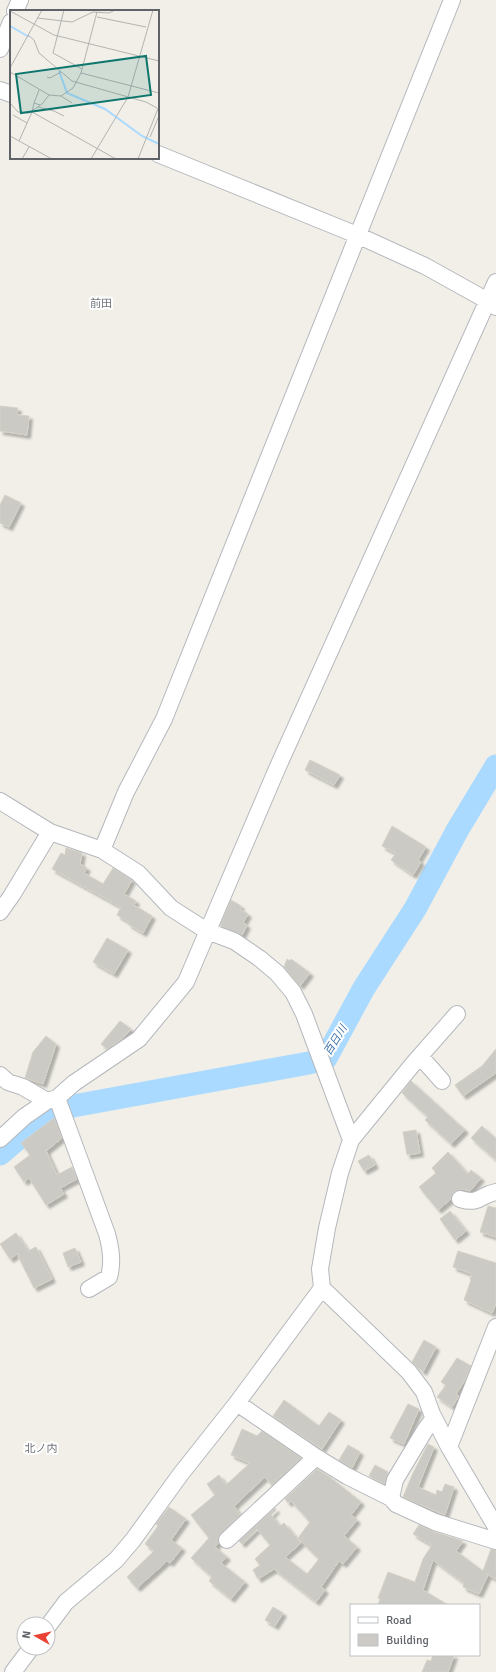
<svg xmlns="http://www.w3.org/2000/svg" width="496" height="1672" viewBox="0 0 496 1672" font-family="Signika,'Noto Sans JP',sans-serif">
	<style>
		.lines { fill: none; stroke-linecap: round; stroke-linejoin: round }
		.river { stroke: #aadaff; stroke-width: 23 }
		.building { fill: #cccac5; stroke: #d6d1c6; filter: url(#shadow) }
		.minor-casing { stroke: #b5b8bc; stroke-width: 18 }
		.minor { stroke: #fff; stroke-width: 16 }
		.labels { text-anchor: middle; stroke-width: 4; stroke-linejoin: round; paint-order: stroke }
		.neighbourhood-label { font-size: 11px; fill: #70757a; stroke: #fff }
		.water-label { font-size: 11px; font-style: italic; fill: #4174aa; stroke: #fff }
		.inset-river { fill: none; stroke: #aadaff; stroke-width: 2 }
		.inset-road { fill: none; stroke: #b3b3b1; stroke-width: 1 }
		.view { fill: #0f766e; fill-opacity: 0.15; stroke: #0f766e; stroke-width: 2 }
		.inset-edge { fill: none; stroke: #5f6368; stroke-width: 2 }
	</style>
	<defs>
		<filter id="shadow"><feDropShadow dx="3.5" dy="3.5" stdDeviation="1" flood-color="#0004"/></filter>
	</defs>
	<rect width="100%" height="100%" fill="#f1efe8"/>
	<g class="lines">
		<path class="river" d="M0,1154L35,1124L53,1113L73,1106L309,1063L326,1058L364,988L415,909L458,829L496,766"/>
	</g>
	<path class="building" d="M0,406L18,408L17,415L29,416L27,435L0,431Z
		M5,495L21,503L9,527L0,523V505Z
		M310,760L340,775L334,785L305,770Z
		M392,826L426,847L418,860L421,862L413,875L391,860L396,853L382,846Z
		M66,848L82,853L80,864L87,868L84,873L103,884L113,868L132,880L124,894L136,901L134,905L152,916L143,933L128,924L129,922L117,915L121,907L52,869L61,853L65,855Z
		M231,900L241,906L240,909L248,914L243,923L247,925L242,935L220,926Z
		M107,938L128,950L114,974L93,962Z
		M287,959L290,961L291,959L310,973L300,986L284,967Z
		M120,1021L131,1029L122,1039L107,1049L101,1044Z
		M46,1036L56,1044L43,1084L25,1078L33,1052Z
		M496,1049V1073L463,1096L455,1085L482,1066Z
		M411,1081L465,1130L451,1144L425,1120L428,1117L402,1093Z
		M54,1118L62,1138L46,1151L57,1175L72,1167L77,1179L60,1188L64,1194L46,1205L29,1178L24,1182L14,1167L30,1155L21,1143Z
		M482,1126L496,1139V1160L471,1138Z
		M416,1130L420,1153L407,1155L403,1132Z
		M448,1152L468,1174L471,1170L481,1178L470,1191L463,1189L453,1192L451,1199L438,1210L419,1187L436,1173L432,1168Z
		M369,1155L375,1165L364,1171L358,1161Z
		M488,1206L496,1208V1237L480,1232Z
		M450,1211L466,1231L455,1240L440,1219Z
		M16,1233L28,1251L36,1247L52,1279L34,1288L17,1254L10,1259L0,1244Z
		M75,1248L81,1262L68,1267L63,1253Z
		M458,1251L496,1263V1303L492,1313L464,1300L471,1280L470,1279L472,1274L453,1267Z
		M424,1340L436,1347L423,1372L412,1362Z
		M457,1358L471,1366L465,1380L456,1394L459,1396L452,1407L437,1397L446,1385L441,1382Z
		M284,1400L319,1426L329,1412L341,1420L322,1449L273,1416Z
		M408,1404L419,1409L404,1444L390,1438Z
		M242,1429L257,1436L262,1431L301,1458L272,1485L265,1477L234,1506L240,1515L218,1537V1543L215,1547L227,1557L221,1563L245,1582L231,1599L209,1581L212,1577L191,1558L209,1538L191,1515L215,1495L207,1484L219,1475L226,1485L250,1463L231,1455Z
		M428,1444L434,1447L418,1487L436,1495L437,1490L442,1492L445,1484L454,1487L445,1515L403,1497L413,1473Z
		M348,1445L360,1452L352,1468L339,1460Z
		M375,1465L388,1472L384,1484L369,1476Z
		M317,1469L331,1478L361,1502L351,1515L357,1520L344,1536L357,1547L343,1564L339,1561L321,1587L325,1590L316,1602L274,1569L258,1579L253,1570L260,1565L255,1559L270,1545L257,1529L242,1544L239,1541L275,1508L276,1510L271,1515L280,1526L284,1523L301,1543L285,1557L307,1574L319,1559L298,1538L310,1522L291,1501L288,1503L285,1499Z
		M169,1507L186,1519L171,1540L182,1548L170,1563L167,1561L137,1588L127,1577L154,1551L145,1544L158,1526L156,1524Z
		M419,1525L432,1531L463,1541L456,1551L483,1571L491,1549L496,1550V1579L486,1574L488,1575L479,1594L463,1587L464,1583L433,1560L423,1590L448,1605H378L380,1599L378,1598L388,1572L415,1582L423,1559L432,1545L413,1534Z
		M273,1607L283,1613L275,1626L265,1620Z
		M433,1655H454L448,1672H422L427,1660L431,1661Z"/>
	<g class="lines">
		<defs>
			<path id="minor" d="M15,11L20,0
				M0,49L11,22
				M0,90L11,94
				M158,154L357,235L425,266L488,301L496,307
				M0,801L50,832L102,850L138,873L171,908L207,931L234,941L259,958L277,973L293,992L304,1014L351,1140
				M102,850L126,792L164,719L452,0
				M0,912L12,895L50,832
				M457,1014L413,1064L351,1140L340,1173L327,1228L320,1269L322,1288L409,1372L424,1392L432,1414L449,1447L496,1527
				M420,1056L442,1081
				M0,1075L8,1082L23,1087L47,1101
				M57,1098L107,1234C111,1249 113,1262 109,1277L89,1289
				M0,1139L24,1117L47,1101L57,1098L74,1083L139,1039L186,982L276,771L496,282
				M460,1199C481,1205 479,1195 496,1192
				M237,1403L316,1457L347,1476L391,1498
				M434,1418L425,1430L395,1480L391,1498L396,1504L435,1522L496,1541
				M449,1447L496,1327
				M227,1540L316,1457
				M48,1626L66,1602L116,1560L133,1540L180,1475L237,1403L322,1288
				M13,1672L31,1648"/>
		</defs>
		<use href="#minor" class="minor-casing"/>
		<use href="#minor" class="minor"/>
	</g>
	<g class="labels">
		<g class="neighbourhood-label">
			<text x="101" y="307">前田</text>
			<text x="41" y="1452">北ノ内</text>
		</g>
		<g class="water-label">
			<text transform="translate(335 1040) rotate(-58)" y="4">百日川</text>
		</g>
	</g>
	<g transform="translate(10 10)">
		<rect width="149" height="149" fill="#f1efe8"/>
		<path class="inset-river" d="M0,16L19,27M49,61L57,83L95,99L132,126L149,134"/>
		<path class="inset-road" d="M54,0L43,43L72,59M0,1L44,25L149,51M87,7L136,17M27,8L62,12L83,2L99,3L105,0M18,25L24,30L29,43L62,71L136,92L147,98M0,58L32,0M0,62L39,85L51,86L62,93M71,63L149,83M37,67L40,68L51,62M51,86L63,78L71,63L87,2M0,93L8,102L19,103L32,94L39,85M24,93L29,80M28,97L44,101L54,106M22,102L106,149M22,102L24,93L30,95M3,105L17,113M0,126L42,149M140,127L149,106M9,131L22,102M12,149L19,137M81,149L118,87L143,0M128,149L149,96"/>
		<path class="view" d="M136,46L141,85L11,103L6,64Z"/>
		<rect width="149" height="149" class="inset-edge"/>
	</g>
	<rect x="350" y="1604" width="130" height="52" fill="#ffffff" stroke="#bfc1c3"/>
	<rect x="358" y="1617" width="20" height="6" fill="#ffffff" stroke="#bfc1c3"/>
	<text x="386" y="1624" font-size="12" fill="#5f6368">Road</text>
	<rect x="358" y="1634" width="20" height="12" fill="#cccac5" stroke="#bfc1c3"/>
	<text x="386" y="1644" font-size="12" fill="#5f6368">Building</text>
	<g transform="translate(36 1636) rotate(278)"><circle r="19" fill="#ffffff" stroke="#bfc1c3"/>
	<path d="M0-3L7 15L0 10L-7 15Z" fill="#ea4335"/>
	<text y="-6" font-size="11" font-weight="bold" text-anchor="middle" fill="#5f6368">N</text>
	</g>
</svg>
